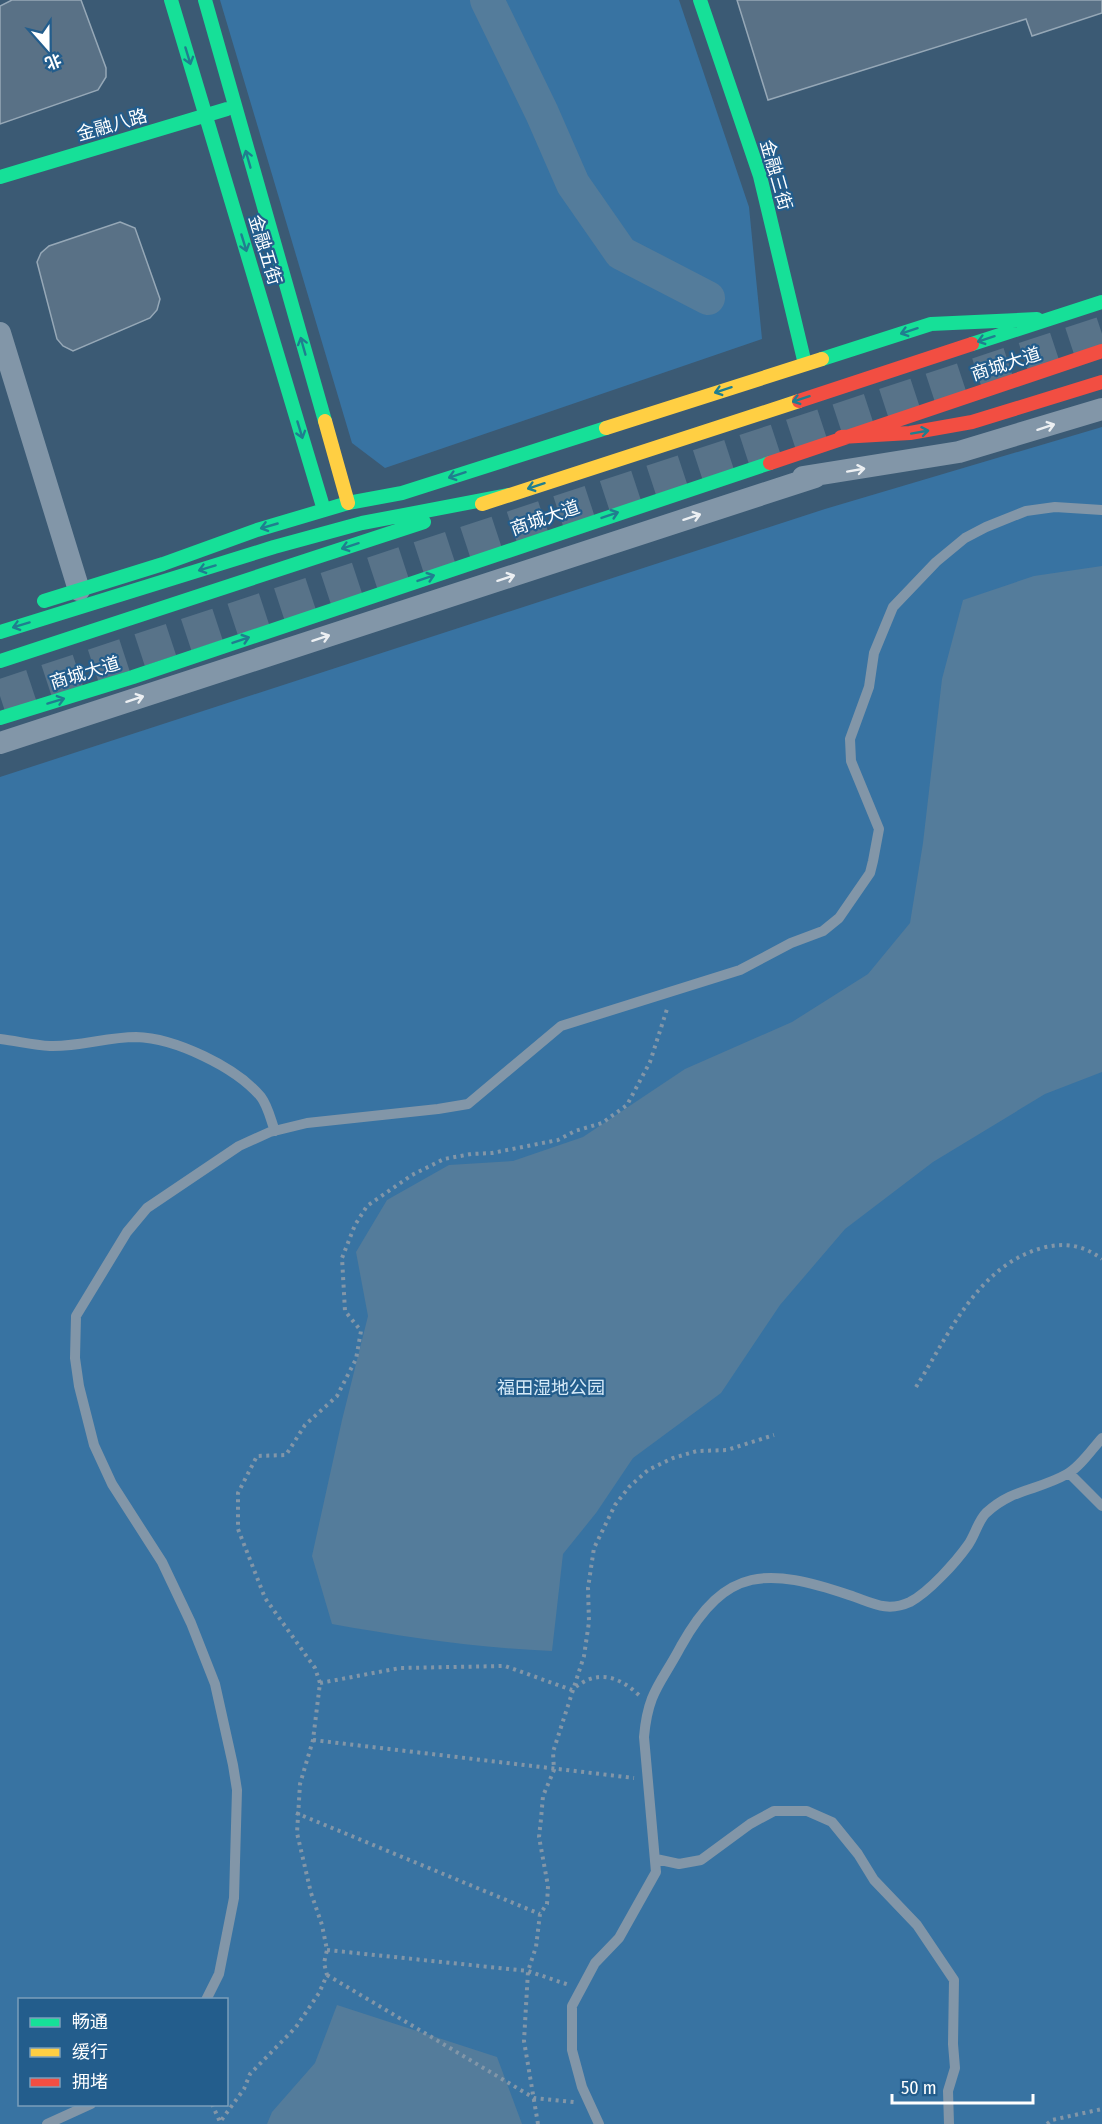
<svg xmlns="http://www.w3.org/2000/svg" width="1102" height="2124" viewBox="0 0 1102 2124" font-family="'Fira Sans Condensed','Noto Sans SC',sans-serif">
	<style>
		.green { fill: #3873a2; fill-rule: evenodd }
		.water { fill: #547c9b }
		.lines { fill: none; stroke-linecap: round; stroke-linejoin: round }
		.river { stroke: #547c9b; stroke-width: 34 }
		.building { fill: #597186; stroke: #96a8b7; stroke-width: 1.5 }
		.highway-tunnel { stroke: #587389; stroke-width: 33; stroke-dasharray: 33 16; stroke-linecap: butt }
		.path { stroke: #8296a8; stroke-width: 4; stroke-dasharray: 3 4.5; stroke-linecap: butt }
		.lane { stroke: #8296a8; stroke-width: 10 }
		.street { stroke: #8296a8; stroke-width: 22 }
		.fast { stroke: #16e098; stroke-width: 14 }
		.slow { stroke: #ffcf43; stroke-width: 14 }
		.jam { stroke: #f24e42; stroke-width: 14 }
		.oneway { stroke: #207e8f }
		.oneway2 { stroke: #eceff2 }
		.labels { text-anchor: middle; stroke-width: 4.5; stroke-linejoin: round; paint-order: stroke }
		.street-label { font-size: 18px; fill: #fff; stroke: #235d8c }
		.park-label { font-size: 18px; fill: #d6eaf8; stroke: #235d8c }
	</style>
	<rect width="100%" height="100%" fill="#3b5a74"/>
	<path class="green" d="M220,0H679L749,207L762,339L385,468L352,443Z
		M1102,427V2124H0V777L825,509ZM20,2000H226V2104H20Z"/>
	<path class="water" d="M1102,566V1072L1045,1094L933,1162L845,1229L780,1305L721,1393L633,1458L596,1513L563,1554L552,1651C478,1648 405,1637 332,1624L312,1556L342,1420L368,1316L356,1252L387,1200L449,1165L513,1161L583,1137L685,1069L792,1022L868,974L910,923L923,843L942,679L963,600L1034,576Z
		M337,2005L497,2057L522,2124H267L272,2112L315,2063Z"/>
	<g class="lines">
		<path class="river" d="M487,0L542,113L573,184L621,253L708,298"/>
	</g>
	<path class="building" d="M12,0H81L106,68V77L98,90L0,124V6Z
		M737,0H1102V13L1032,36L1026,19L768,100Z
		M120,222L135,228L160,299L157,310L150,318L73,351L63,346L57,339L37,262L41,253L49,246Z"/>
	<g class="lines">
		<path class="highway-tunnel" d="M0,696L1102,333"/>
		<path class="path" d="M916,1387C949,1335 977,1266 1042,1248C1065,1242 1083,1245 1102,1259
			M320,1683L400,1668L505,1666L572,1690C596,1669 618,1675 640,1696
			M313,1740L634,1778
			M296,1813L540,1914
			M327,1950L528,1971L569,1985
			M327,1975L534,2098L574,2102
			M212,2104L220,2122L244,2089L250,2074L296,2027L319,1993L327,1975L324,1963L327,1950L322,1925L311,1893L297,1833L300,1784L313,1740L320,1683L315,1668L265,1598L238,1529V1493L257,1456L286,1455L305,1425L337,1396L356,1359L361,1331L345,1311L342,1258L355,1225L367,1206L412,1175L444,1159L471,1154L492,1153L558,1140L575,1131L602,1123L627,1105L650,1062L668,1006
			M538,2124L524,2041L528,1971L536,1947L540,1914L547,1904L548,1886L539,1837L541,1819L543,1796L554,1770L553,1752L584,1656L589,1622L588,1588L594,1548L615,1505L629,1487L648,1470L673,1458L697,1451L727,1450L774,1435
			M1047,2124L1052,2120L1102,2109"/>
		<path class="lane" d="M0,1039C17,1041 33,1045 50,1046C79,1047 107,1037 136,1037C175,1038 236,1067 261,1097C268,1106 271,1121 275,1131
			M1069,1473L1102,1506
			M656,1859L679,1864L701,1860L750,1824L774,1811H807L832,1822L858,1854L874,1880L917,1925L954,1980L953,2044L955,2068L948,2091L949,2124
			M206,2000L219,1974L234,1898L237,1790L233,1765L215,1684L191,1623L162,1562L112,1484L94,1445L79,1386L75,1358L76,1316L127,1232L147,1208L239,1146L270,1132L307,1123L438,1109L468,1104L561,1026L740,970L791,943L823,931L839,918L870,873L873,861L879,829L851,761L850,739L869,687L874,653L893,607L936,562L965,538L986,527L1026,511L1055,507L1102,510
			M47,2124L91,2104
			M599,2124L582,2087L572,2050V2006L595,1963L619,1938L656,1872L644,1737C648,1691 661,1684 681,1646C726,1565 768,1568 849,1595C871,1602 886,1613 910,1602C929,1592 956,1562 968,1545C975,1535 978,1521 986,1513C1013,1488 1037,1491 1067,1474C1080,1467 1092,1449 1102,1438"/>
		<path class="street" d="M0,333L79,590
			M803,477L959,452L1102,409
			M0,743L815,477"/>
		<path class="fast" d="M171,0L324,510
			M205,0L325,421
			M700,0L760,176L805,364
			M0,177L227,109
			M972,344L1102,302
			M822,359L931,324L1037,319
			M44,601L163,564L257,530L348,503L402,493L606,428
			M0,632L274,547L362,523L509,495
			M0,661L424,522
			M0,718L133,677L770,463"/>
		<path class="slow" d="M325,421L348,503
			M606,428L822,359
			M482,504L799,401"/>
		<path class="jam" d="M799,401L972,344
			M841,437L910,433L972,422L1102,382
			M770,463L1102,351"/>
	</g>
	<defs><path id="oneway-shaft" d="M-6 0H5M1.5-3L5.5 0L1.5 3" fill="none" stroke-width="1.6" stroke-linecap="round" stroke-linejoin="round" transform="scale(1.5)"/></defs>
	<g class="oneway">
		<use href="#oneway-shaft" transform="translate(188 56) rotate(73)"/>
		<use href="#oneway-shaft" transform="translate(248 159) rotate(-106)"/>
		<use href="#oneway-shaft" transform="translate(244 243) rotate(73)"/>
		<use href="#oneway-shaft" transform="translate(909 331) rotate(162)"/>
		<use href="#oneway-shaft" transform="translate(986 339) rotate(162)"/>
		<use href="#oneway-shaft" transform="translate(303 346) rotate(-106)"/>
		<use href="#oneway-shaft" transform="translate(723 390) rotate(162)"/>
		<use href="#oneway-shaft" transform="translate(801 399) rotate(162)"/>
		<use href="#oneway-shaft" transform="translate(300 430) rotate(73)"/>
		<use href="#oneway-shaft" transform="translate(920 432) rotate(-10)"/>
		<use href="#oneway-shaft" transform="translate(457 475) rotate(162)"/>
		<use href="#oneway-shaft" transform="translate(536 486) rotate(162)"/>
		<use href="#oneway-shaft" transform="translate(610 515) rotate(-19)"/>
		<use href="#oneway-shaft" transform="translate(269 526) rotate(164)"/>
		<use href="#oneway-shaft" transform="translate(350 546) rotate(162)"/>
		<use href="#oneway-shaft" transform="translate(207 568) rotate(163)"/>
		<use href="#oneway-shaft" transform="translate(426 578) rotate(-19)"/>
		<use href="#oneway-shaft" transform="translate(21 625) rotate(163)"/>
		<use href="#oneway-shaft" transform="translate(241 640) rotate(-19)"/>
		<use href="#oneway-shaft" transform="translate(56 701) rotate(-17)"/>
	</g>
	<g class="oneway2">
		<use href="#oneway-shaft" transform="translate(1046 427) rotate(-18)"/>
		<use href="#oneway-shaft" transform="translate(856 470) rotate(-10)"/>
		<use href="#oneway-shaft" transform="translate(692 517) rotate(-18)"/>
		<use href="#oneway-shaft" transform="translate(506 578) rotate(-18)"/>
		<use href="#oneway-shaft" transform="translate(321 638) rotate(-18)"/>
		<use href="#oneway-shaft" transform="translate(135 699) rotate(-18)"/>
	</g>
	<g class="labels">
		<g class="street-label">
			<text transform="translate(112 125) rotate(-16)" y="6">金融八路</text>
			<text transform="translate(776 175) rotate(74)" y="6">金融三街</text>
			<text transform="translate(265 250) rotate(73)" y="6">金融五街</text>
			<text transform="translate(1006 364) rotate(-18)" y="6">商城大道</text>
			<text transform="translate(545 518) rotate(-19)" y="6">商城大道</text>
			<text transform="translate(85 673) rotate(-17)" y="6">商城大道</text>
		</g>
		<g class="park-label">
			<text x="551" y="1394">福田湿地公园</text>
		</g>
	</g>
	<rect x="18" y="1998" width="210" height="108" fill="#235d8c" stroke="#7b9eba" stroke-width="1.5"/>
	<rect x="30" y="2018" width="30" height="9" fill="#16e098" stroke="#7b9eba" stroke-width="1.5"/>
	<text x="72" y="2028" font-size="18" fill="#ffffff">畅通</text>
	<rect x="30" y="2048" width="30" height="9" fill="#ffcf43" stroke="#7b9eba" stroke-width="1.5"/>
	<text x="72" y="2058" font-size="18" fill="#ffffff">缓行</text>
	<rect x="30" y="2078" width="30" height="9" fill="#f24e42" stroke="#7b9eba" stroke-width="1.5"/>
	<text x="72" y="2088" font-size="18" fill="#ffffff">拥堵</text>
	<g transform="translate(48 48) rotate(159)" stroke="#235d8c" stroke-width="4.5" paint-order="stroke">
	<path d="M0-4.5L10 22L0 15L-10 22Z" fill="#ffffff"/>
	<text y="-9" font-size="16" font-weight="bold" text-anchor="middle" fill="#ffffff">北</text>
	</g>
	<path d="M892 2094v9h141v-9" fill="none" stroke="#ffffff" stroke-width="3"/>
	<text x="901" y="2094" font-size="18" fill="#ffffff" stroke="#235d8c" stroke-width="4.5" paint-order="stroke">50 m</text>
</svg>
